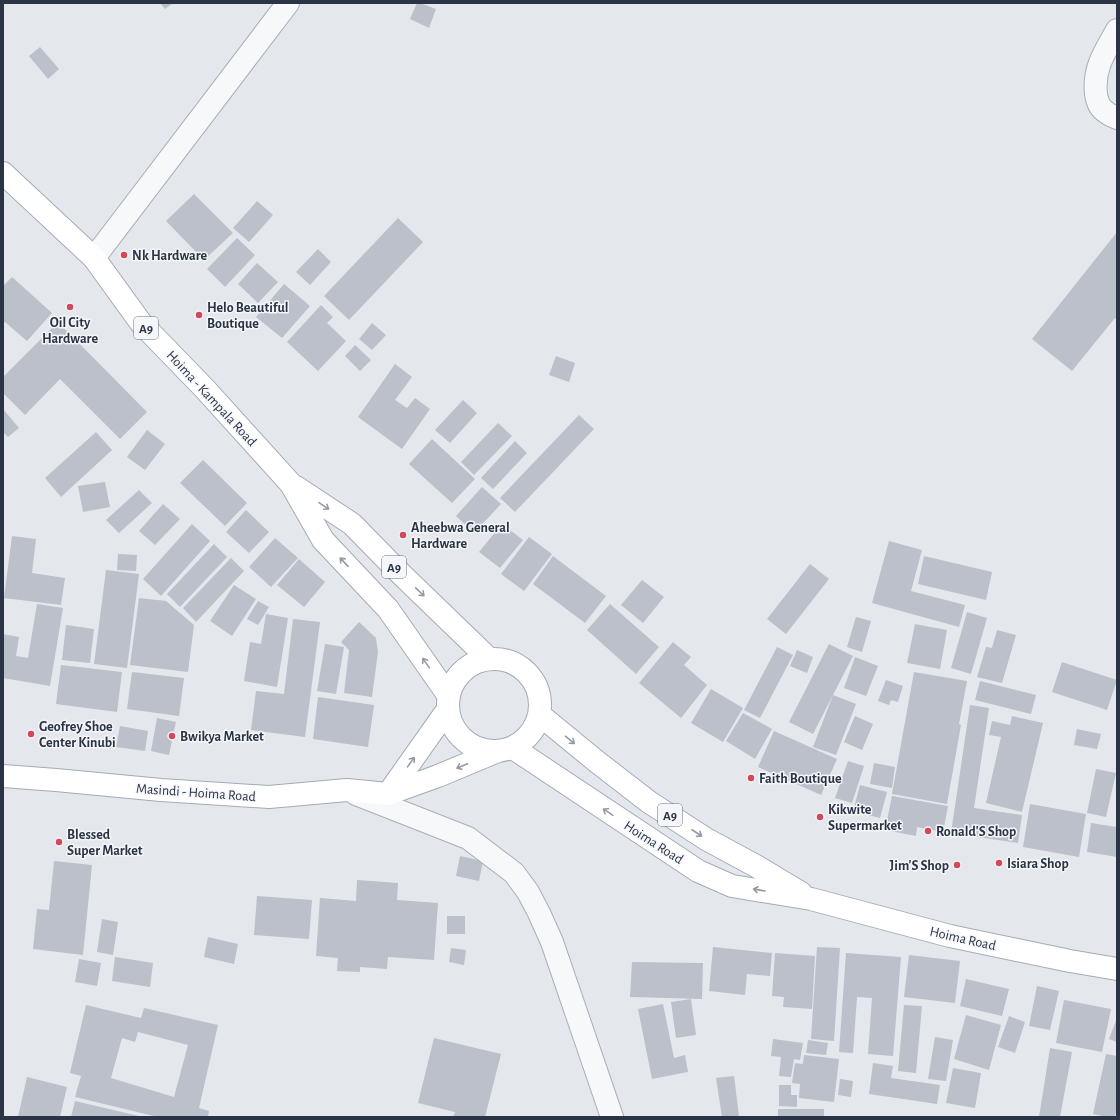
<svg xmlns="http://www.w3.org/2000/svg" width="1120" height="1120" viewBox="0 0 1120 1120" font-family="'Alegreya Sans',sans-serif">
	<style>
		.building { fill: #bbc0ca; fill-rule: evenodd }
		.lines { fill: none; stroke-linecap: round; stroke-linejoin: round }
		.minor-casing { stroke: #a9aeb7; stroke-width: 24 }
		.major-casing { stroke: #a3abb8; stroke-width: 24 }
		.minor { stroke: #f7f8fa; stroke-width: 22 }
		.major { stroke: #fff; stroke-width: 22 }
		.oneway { stroke: #959aa2 }
		.poi-dot { fill: #d1495b; stroke: #f4f6f9; stroke-width: 1.5 }
		.labels { text-anchor: middle; stroke-width: 3; stroke-linejoin: round; paint-order: stroke }
		.shield { fill: #f4f6f9; stroke: #676e7b; stroke-width: 1 }
		.shield-label { font-size: 13px; font-weight: bold; fill: #2b3445 }
		.poi-label { font-size: 14px; font-weight: bold; fill: #2b3445; stroke: #f4f6f9; text-anchor: start }
		.street-label { font-size: 14px; fill: #2b3445; stroke: #f4f6f9 }
	</style>
	<rect width="100%" height="100%" fill="#e4e7ec"/>
	<path class="building" d="M160,3H173L165,9Z
		M417,3H420L436,9L429,28L410,19Z
		M40,47L59,69L48,79L29,56Z
		M194,194L233,233L204,260L166,221Z
		M257,201L273,215L249,242L233,228Z
		M398,218L423,242L349,320L324,296Z
		M1117,232V320L1115,318L1072,371L1032,339Z
		M237,238L255,255L225,287L207,269Z
		M318,249L331,262L310,285L296,272Z
		M257,263L278,282L258,303L238,284Z
		M12,277L52,313L27,341L5,322L3,324V286Z
		M284,284L310,306L282,338L256,317Z
		M321,305L333,317L327,323L346,341L318,371L287,342Z
		M58,322L147,412L120,439L60,379L25,415L3,393V377Z
		M372,323L386,335L372,350L359,339Z
		M355,345L371,360L360,371L345,356Z
		M556,356L575,363L569,382L549,375Z
		M395,364L412,377L395,400L407,408L415,398L430,409L402,449L358,417Z
		M463,400L477,413L450,443L435,430Z
		M3,409L19,428L8,437L3,432Z
		M579,415L594,429L515,512L500,498Z
		M498,423L512,436L474,475L461,462Z
		M147,430L165,444L145,470L127,457Z
		M96,432L112,450L61,497L45,478Z
		M432,439L475,479L452,503L409,464Z
		M515,441L527,453L493,489L481,478Z
		M203,460L247,503L225,526L180,483Z
		M105,482L110,507L83,512L78,486Z
		M482,487L501,504L474,533L456,516Z
		M139,490L152,503L119,533L106,520Z
		M163,504L180,519L155,545L139,531Z
		M246,510L269,532L249,553L226,532Z
		M192,524L210,541L161,596L143,579Z
		M502,524L523,540L500,568L479,552Z
		M12,536L36,539L32,573L65,578L61,605L4,598Z
		M529,537L552,554L524,591L501,574Z
		M275,538L298,558L271,587L249,567Z
		M889,541L922,550L911,591L965,605L959,627L872,603Z
		M214,544L227,557L180,607L167,594Z
		M118,554L137,555L136,571L117,570Z
		M553,556L606,596L585,623L533,584Z
		M924,556L992,572L986,600L918,584Z
		M231,558L244,571L196,622L183,608Z
		M299,559L325,582L304,607L277,585Z
		M810,564L829,579L786,634L767,619Z
		M106,570L139,574L127,668L94,664Z
		M642,580L664,597L643,623L621,605Z
		M234,585L256,599L232,636L210,621Z
		M139,598L166,601L194,625L188,672L130,665Z
		M258,601L269,607L258,625L247,619Z
		M37,604L63,608L50,686L3,678V634L19,637L16,656L28,658Z
		M610,604L659,647L636,674L587,630Z
		M967,612L987,618L971,674L951,668Z
		M266,614L288,618L277,687L244,681L250,642L261,644Z
		M856,617L871,621L862,652L847,647Z
		M293,619L320,622L305,737L251,730L256,691L284,694Z
		M359,622L376,638L378,652L372,697L344,693L349,650L341,642Z
		M915,624L947,630L940,669L907,663Z
		M66,625L94,629L90,663L62,660Z
		M997,630L1016,635L1002,683L977,677L986,647L992,648Z
		M673,642L691,657L684,665L707,685L681,718L639,683Z
		M325,644L344,647L336,694L317,691Z
		M829,644L853,656L813,734L789,722Z
		M777,647L793,655L760,718L744,710Z
		M797,650L813,657L807,673L790,666Z
		M855,657L878,666L866,696L844,688Z
		M1062,662L1117,680L1107,710L1052,692Z
		M61,665L122,672L117,712L56,704Z
		M132,672L184,678L179,716L127,709Z
		M914,672L967,681L959,724L961,725L947,804L892,794Z
		M886,680L903,686L898,702L891,700L889,705L878,701Z
		M980,681L1036,695L1031,714L975,700Z
		M711,689L743,708L723,742L691,723Z
		M833,695L856,704L836,755L813,747Z
		M318,697L374,705L368,747L313,739Z
		M970,705L989,708L974,808L1022,815L1018,843L951,833Z
		M743,713L772,729L755,759L726,741Z
		M855,716L873,724L862,750L844,742Z
		M1012,716L1043,723L1022,812L986,803L1001,737L989,735L992,721L1010,725Z
		M157,718L176,722L169,755L151,751Z
		M120,726L148,731L145,751L116,747Z
		M1077,729L1101,734L1097,749L1074,745Z
		M774,731L837,759L821,795L758,767Z
		M848,761L864,766L852,803L835,798Z
		M874,763L895,767L892,788L870,784Z
		M1096,769L1116,773L1106,817L1087,813Z
		M860,785L887,792L880,818L853,811Z
		M892,796L948,806L943,832L917,827L916,836L885,830Z
		M1030,804L1086,814L1079,857L1023,847Z
		M1091,823L1117,827V857L1087,852Z
		M460,856L483,861L479,881L456,876Z
		M54,861L92,865L83,955L33,949L37,909L49,910Z
		M357,880L398,883L397,900L438,903L434,960L388,957L387,969L360,967V972L337,971L338,958L316,956L320,898L356,901Z
		M257,896L312,900L309,939L254,935Z
		M447,916H465V934H447Z
		M102,919L118,922L113,955L97,952Z
		M208,937L238,944L234,964L204,957Z
		M713,947L772,953L770,976L747,974L745,995L709,991Z
		M817,947L840,948L834,1041L811,1039Z
		M451,948L466,950L464,965L449,962Z
		M775,953L815,956L812,1009L783,1007L784,997L772,996Z
		M846,953L901,957L893,1056L868,1054L872,998L857,997L853,1053L839,1052Z
		M909,955L960,961L955,1003L904,997Z
		M115,957L153,963L150,987L112,981Z
		M79,959L101,963L97,986L75,982Z
		M632,962L703,963L702,999L630,997Z
		M966,979L1009,989L1002,1016L960,1006Z
		M1037,986L1059,991L1050,1030L1029,1026Z
		M691,999L696,1035L676,1038L671,1002Z
		M1064,1000L1111,1009L1102,1052L1056,1043Z
		M663,1004L674,1058L685,1055L688,1072L652,1079L638,1009Z
		M86,1005L141,1018L144,1008L218,1025L199,1108L209,1111L208,1117H158L75,1097L81,1076L70,1073ZM138,1032L188,1045L174,1097L111,1078L122,1038L135,1042Z
		M904,1005L922,1006L916,1073L898,1071Z
		M966,1015L1001,1025L989,1070L954,1059Z
		M1009,1016L1025,1022L1015,1053L998,1047Z
		M1117,1018V1042L1109,1039Z
		M935,1037L953,1040L946,1081L928,1079Z
		M434,1038L501,1054L485,1117H453L455,1112L418,1103Z
		M773,1039L803,1043L800,1060L794,1059L791,1077L779,1076L781,1057L771,1056Z
		M808,1040L828,1043L826,1055L806,1053Z
		M1050,1048L1072,1052L1060,1117H1039Z
		M1106,1054L1117,1056V1107L1115,1117H1108L1093,1114Z
		M804,1055L839,1059L834,1102L799,1098L800,1084L792,1083L795,1063L803,1064Z
		M873,1063L893,1066L891,1078L940,1085L937,1104L869,1094Z
		M953,1068L981,1073L975,1108L946,1103Z
		M734,1076L739,1116L722,1117L716,1078Z
		M27,1077L67,1087L60,1117H18Z
		M840,1079L853,1081L851,1097L838,1095Z
		M779,1085H791V1095H797V1107L779,1106Z
		M75,1101L139,1116V1117H71Z
		M778,1109H824V1117H778Z"/>
	<g class="lines">
		<defs>
			<path id="minor" d="M1117,30C1105,52 1093,68 1096,94C1097,101 1099,108 1106,112C1109,115 1113,116 1117,118
				M94,258L288,3
				M356,794L468,838L514,873L528,892L539,913L552,942L612,1117"/>
			<path id="major" d="M3,173L94,258L141,323L205,389L291,484L323,540L388,609L448,695
				M296,487L352,524L401,574L489,659
				M448 705a46 46 0 1 1 92 0a46 46 0 1 1-92 0Z
				M540,715L596,761L649,802L706,839L756,866L801,893
				M513,748L698,871L732,886L811,899L950,936L1070,961L1117,969
				M3,776L56,780L161,790L269,797L347,790L388,794L438,776L498,751
				M388,794L448,709"/>
		</defs>
		<use href="#minor" class="minor-casing"/>
		<use href="#major" class="major-casing"/>
		<use href="#minor" class="minor"/>
		<use href="#major" class="major"/>
	</g>
	<defs><path id="oneway-shaft" d="M-6 0H5M1.5-3L5.5 0L1.5 3" fill="none" stroke-width="1.6" stroke-linecap="round" stroke-linejoin="round"/></defs>
	<g class="oneway">
		<use href="#oneway-shaft" transform="translate(324 506) rotate(34)"/>
		<use href="#oneway-shaft" transform="translate(344 562) rotate(-133)"/>
		<use href="#oneway-shaft" transform="translate(420 592) rotate(44)"/>
		<use href="#oneway-shaft" transform="translate(426 663) rotate(-125)"/>
		<use href="#oneway-shaft" transform="translate(570 740) rotate(39)"/>
		<use href="#oneway-shaft" transform="translate(411 762) rotate(-55)"/>
		<use href="#oneway-shaft" transform="translate(462 766) rotate(157)"/>
		<use href="#oneway-shaft" transform="translate(608 812) rotate(-146)"/>
		<use href="#oneway-shaft" transform="translate(697 833) rotate(33)"/>
		<use href="#oneway-shaft" transform="translate(759 890) rotate(-170)"/>
	</g>
	<g class="poi-dot">
		<circle cx="124" cy="255" r="4"/>
		<circle cx="70" cy="307" r="4"/>
		<circle cx="199" cy="315" r="4"/>
		<circle cx="403" cy="535" r="4"/>
		<circle cx="31" cy="734" r="4"/>
		<circle cx="172" cy="736" r="4"/>
		<circle cx="751" cy="778" r="4"/>
		<circle cx="820" cy="817" r="4"/>
		<circle cx="928" cy="831" r="4"/>
		<circle cx="59" cy="842" r="4"/>
		<circle cx="999" cy="863" r="4"/>
		<circle cx="957" cy="865" r="4"/>
	</g>
	<g class="labels">
		<g class="shield">
			<rect x="134" y="317" width="24" height="22" rx="3"/>
			<rect x="382" y="556" width="24" height="22" rx="3"/>
			<rect x="658" y="804" width="24" height="22" rx="3"/>
		</g>
		<g class="shield-label">
			<text x="146" y="333">A9</text>
			<text x="394" y="572">A9</text>
			<text x="670" y="820">A9</text>
		</g>
		<g class="poi-label">
			<text x="132" y="260">Nk Hardware</text>
			<text x="207" y="312">Helo Beautiful<tspan x="207" dy="16">Boutique</tspan></text>
			<text x="70" y="327" text-anchor="middle">Oil City<tspan x="70" dy="16">Hardware</tspan></text>
			<text x="411" y="532">Aheebwa General<tspan x="411" dy="16">Hardware</tspan></text>
			<text x="39" y="731">Geofrey Shoe<tspan x="39" dy="16">Center Kinubi</tspan></text>
			<text x="180" y="741">Bwikya Market</text>
			<text x="759" y="783">Faith Boutique</text>
			<text x="828" y="814">Kikwite<tspan x="828" dy="16">Supermarket</tspan></text>
			<text x="936" y="836">Ronald'S Shop</text>
			<text x="67" y="839">Blessed<tspan x="67" dy="16">Super Market</tspan></text>
			<text x="1007" y="868">Isiara Shop</text>
			<text x="949" y="870" text-anchor="end">Jim'S Shop</text>
		</g>
		<g class="street-label">
			<text transform="translate(212 398) rotate(47)" y="5">Hoima - Kampala Road</text>
			<text transform="translate(196 792) rotate(4)" y="5">Masindi - Hoima Road</text>
			<text transform="translate(654 842) rotate(33)" y="5">Hoima Road</text>
			<text transform="translate(963 938) rotate(13)" y="5">Hoima Road</text>
		</g>
	</g>
	<rect width="1120" height="1120" fill="none" stroke="#2b3445" stroke-width="8"/>
</svg>
